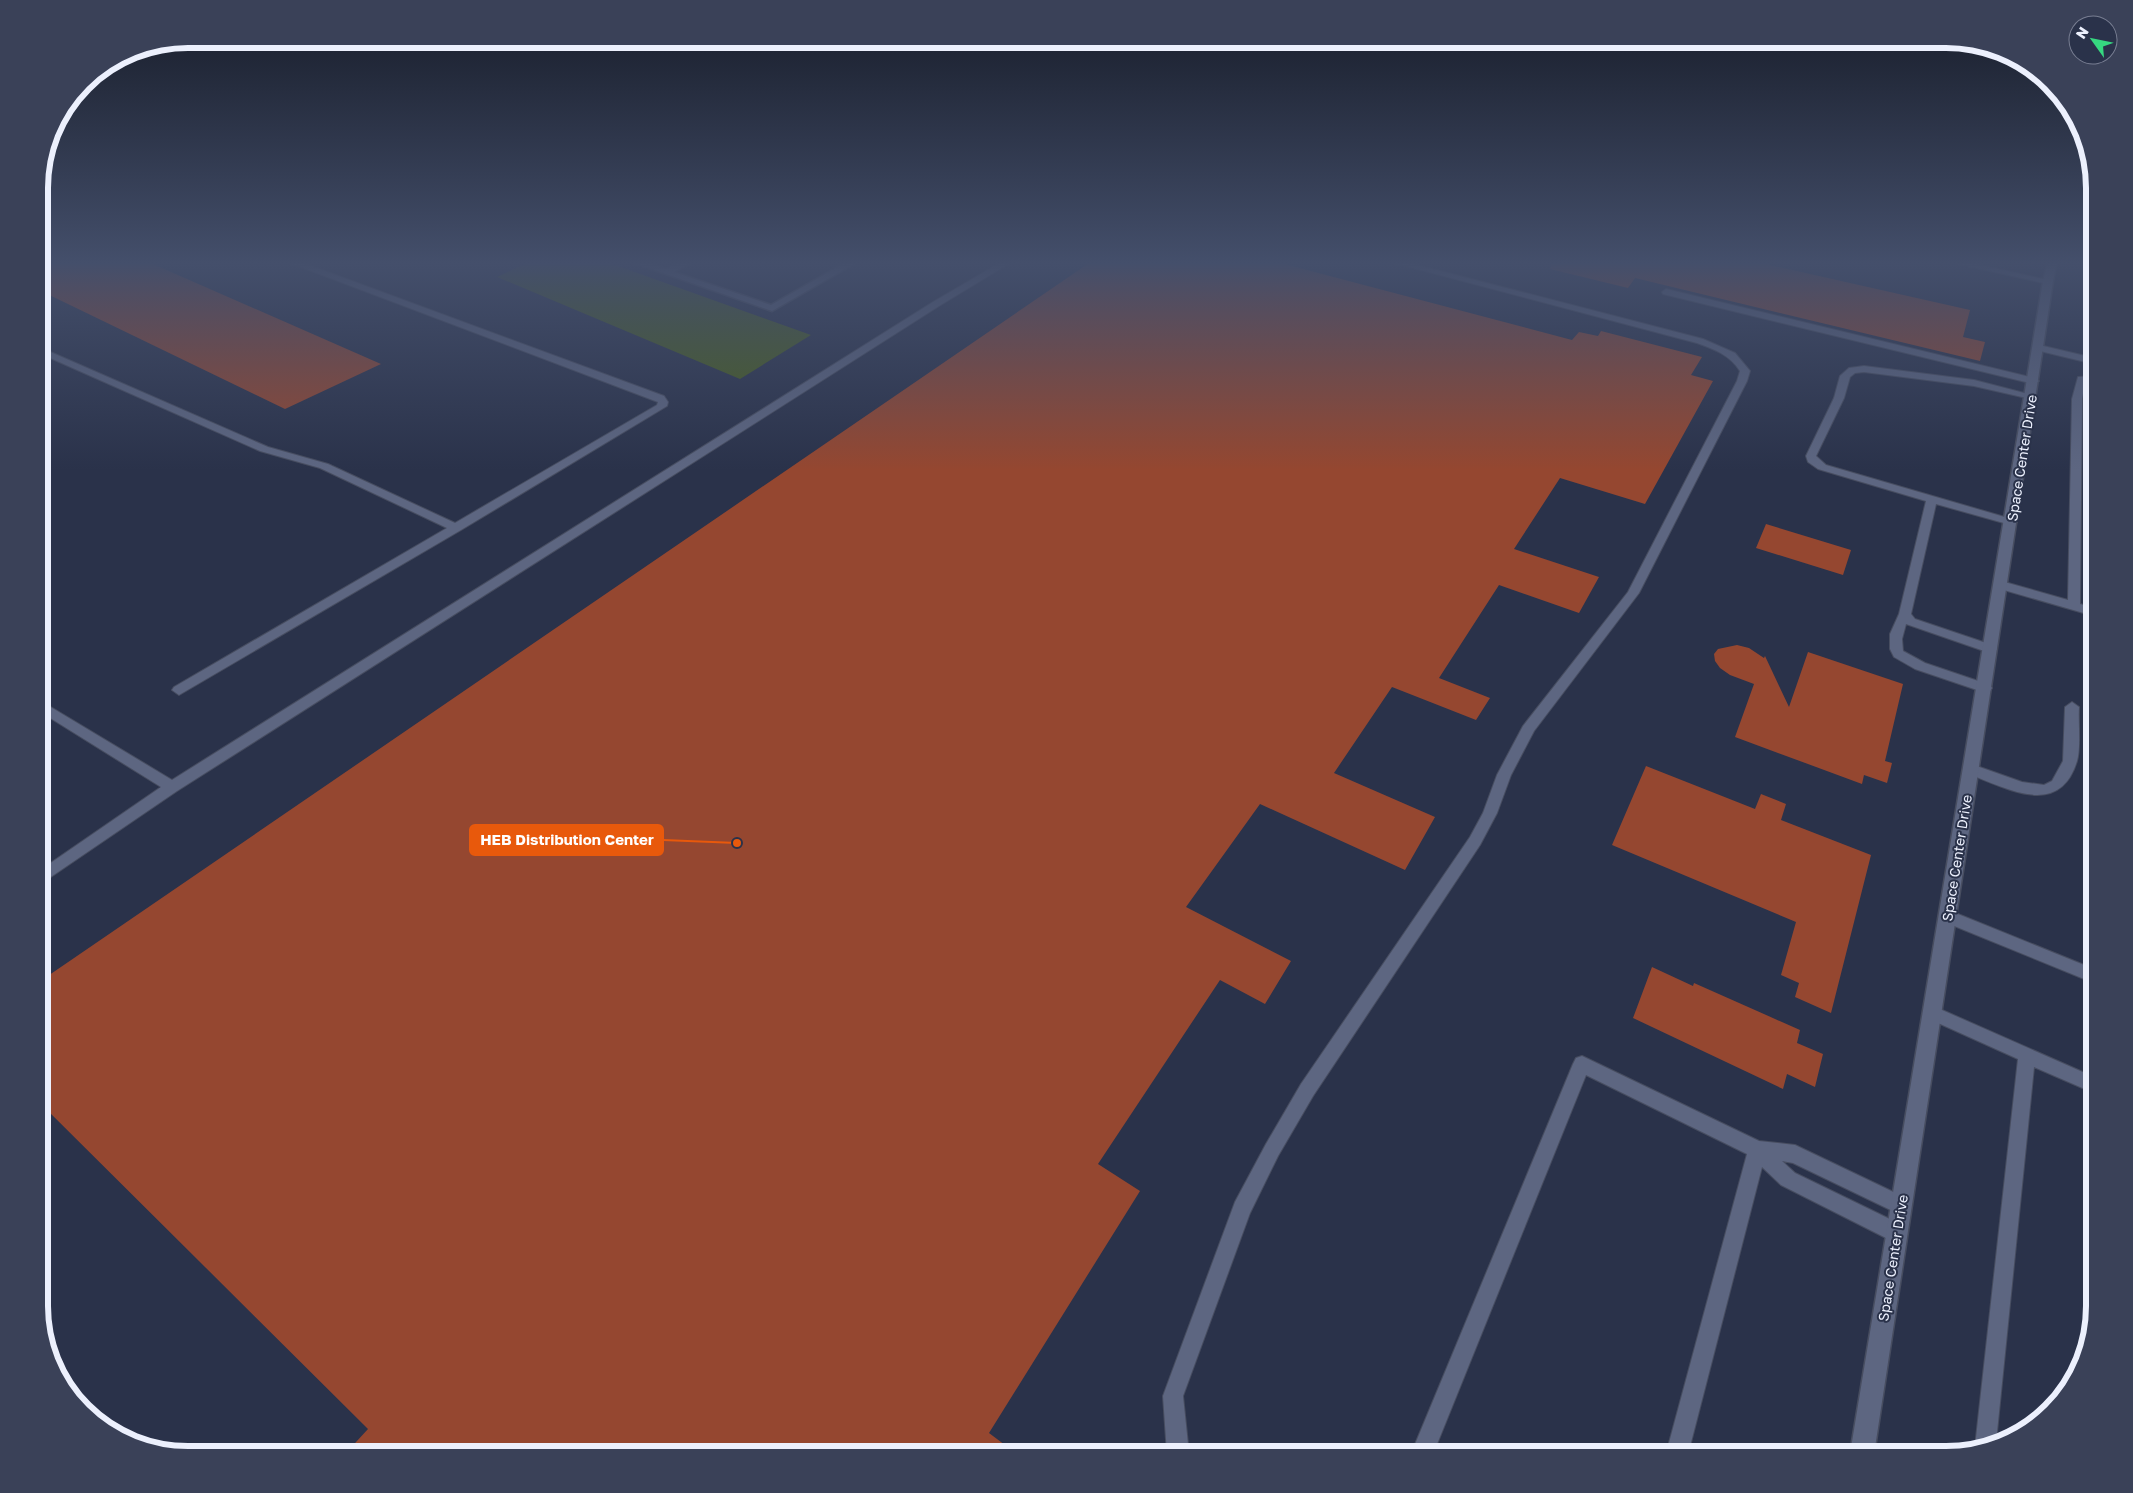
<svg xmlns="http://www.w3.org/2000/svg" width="2133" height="1493" viewBox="0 0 2133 1493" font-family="'Golos Text',sans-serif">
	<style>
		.green { fill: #495f19 }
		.building { fill: #954730 }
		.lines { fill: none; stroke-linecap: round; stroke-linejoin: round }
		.lane-casing { stroke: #474d60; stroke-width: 2 }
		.street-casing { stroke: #474d60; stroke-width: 3 }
		.lane { fill: #5d6681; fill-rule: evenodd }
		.street { fill: #5d6681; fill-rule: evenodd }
		.labels { text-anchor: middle; stroke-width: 4; stroke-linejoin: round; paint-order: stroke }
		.street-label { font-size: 14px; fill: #ecf0fd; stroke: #2a324a }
		.rim { fill: none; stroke: #ecf0fd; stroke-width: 6 }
		.leader { fill: none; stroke: #e8590c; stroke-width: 2 }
		.callout-dot { fill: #e8590c; stroke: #2a324a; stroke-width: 2 }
		.callout { fill: #e8590c; stroke: #e8590c; stroke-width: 2 }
		.callout-label { font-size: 15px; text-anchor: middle; font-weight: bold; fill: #fff }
	</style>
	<rect width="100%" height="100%" fill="#2a324a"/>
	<path class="green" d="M531,261H604L811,335L740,379L497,277Z"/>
	<path class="building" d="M39,261H146L381,364L285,409L39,290Z
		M1092,261H1273L1572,340L1579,332L1598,336L1601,331L1702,357L1691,375L1713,381L1645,504L1560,478L1514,549L1599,577L1579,613L1499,585L1439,678L1490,698L1476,720L1392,687L1334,773L1435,817L1405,870L1260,804L1186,907L1291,961L1265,1004L1220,980L1098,1164L1140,1191L989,1433L1017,1454H345L368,1429L39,1102V982Z
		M1551,261H1767L1766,264L1970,310L1963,337L1985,342L1980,361L1635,278L1628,288L1550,269Z
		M1766,524L1851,550L1843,575L1756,548Z
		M1737,645L1749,648L1764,658L1765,656L1789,707L1808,652L1903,684L1885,761L1892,763L1887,783L1864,775L1862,784L1735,737L1754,684L1730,675L1720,668L1715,661L1714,654L1718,649Z
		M1646,766L1755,809L1761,794L1786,804L1781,820L1871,855L1831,1013L1795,997L1799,983L1781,975L1796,922L1612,845Z
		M1652,967L1693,986L1694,983L1800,1030L1797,1043L1823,1054L1815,1087L1787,1074L1783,1089L1633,1018Z"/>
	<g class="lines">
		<defs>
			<path id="lane" d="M285,261H298L664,396L668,402L667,406L461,530L179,695L172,690L174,687L447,528L320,468L260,451L39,353V347L268,447L328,464L455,523L657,405L658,402Z
				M1003,261H1013L939,306L177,791L39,885V871L161,787L39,711V700L172,780L933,302Z
				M1387,261H1402L1703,339L1735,353L1750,371L1747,381L1639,593L1534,731L1511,775L1497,813L1480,845L1313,1096L1278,1156L1250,1213L1183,1396L1189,1454H1167L1163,1396L1235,1202L1266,1144L1301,1084L1470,837L1483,813L1497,775L1523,726L1628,592L1737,381L1740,371C1730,355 1714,349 1697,343Z
				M1945,261H1963L2052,281L2048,284Z
				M2084,261H2094V264L2085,263Z
				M1666,289L2034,378L2039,381L2034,384L1663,294L1662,292Z
				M2039,345L2094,358V364L2036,350L2034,348Z
				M1864,366L1974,380L2036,396L2031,399L1974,386L1864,372L1855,373L1850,377L1844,398L1816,456L1826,465L2015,520L2017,522L2011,525L1936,504L1911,614L1915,619L1995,646L1997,649L1995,652H1987L1906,624L1902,639L1903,651L1925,663L1990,685L1992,688L1990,691H1980L1915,669L1894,657L1890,649V634L1899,614L1926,501L1818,469L1808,462L1806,456L1834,398L1840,376L1849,368Z
				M2094,376V382H2085L2082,399L2080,604L2094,608V616L1997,588L1995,585L2001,581L2068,600L2072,399L2078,377Z
				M2072,702L2079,707C2078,722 2081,748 2077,761C2059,820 2005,787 1966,773L1964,769L1971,764L2022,782L2044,785L2052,781L2063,761L2065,707Z
				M39,807L44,808L49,815L47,819L39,823Z
				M1948,910L2094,969V983L1942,921L1940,916L1942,911Z
				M1933,1006L2094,1077V1093L2034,1067L1996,1442L1975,1447L2018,1059L1927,1018L1925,1013L1927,1008Z
				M1582,1056L1759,1141L1795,1145L1908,1199L1910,1206L1908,1213L1901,1215L1793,1163L1782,1161L1795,1173L1904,1226L1907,1233L1904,1240L1897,1243L1890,1240L1781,1185L1762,1167L1688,1454H1666L1747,1154L1586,1075L1433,1454H1411L1573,1064L1576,1058Z"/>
			<path id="street" d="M629,261H643L666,269L682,261H694L674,272L771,305L848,261H859L772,311Z
				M2048,261H2057L2053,281L1874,1454H1850L2043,281Z"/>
		</defs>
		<use href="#lane" class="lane-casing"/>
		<use href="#street" class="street-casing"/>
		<use href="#lane" class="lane"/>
		<use href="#street" class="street"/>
	</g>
	<linearGradient id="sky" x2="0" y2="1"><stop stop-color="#171c29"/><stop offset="0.56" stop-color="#444f6b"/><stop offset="1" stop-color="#444f6b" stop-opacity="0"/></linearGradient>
	<rect width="2133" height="470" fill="url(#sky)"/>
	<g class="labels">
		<g class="street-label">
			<text transform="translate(2022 458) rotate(-81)" y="5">Space Center Drive</text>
			<text transform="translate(1957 858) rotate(-81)" y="5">Space Center Drive</text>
			<text transform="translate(1893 1258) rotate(-81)" y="5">Space Center Drive</text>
		</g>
	</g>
	<path d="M0 0H2133V1493H0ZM188 48H1946A140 140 0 0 1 2086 188V1306A140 140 0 0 1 1946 1446H188A140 140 0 0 1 48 1306V188A140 140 0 0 1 188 48Z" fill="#3a4158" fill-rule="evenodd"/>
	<path class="rim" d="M188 48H1946A140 140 0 0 1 2086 188V1306A140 140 0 0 1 1946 1446H188A140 140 0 0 1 48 1306V188A140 140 0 0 1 188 48Z"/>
	<path class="leader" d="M737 843L663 840"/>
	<circle class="callout-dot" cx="737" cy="843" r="5"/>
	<rect class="callout" x="470" y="825" width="193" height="30" rx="5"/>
	<g class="callout-label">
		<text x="567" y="845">HEB Distribution Center</text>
	</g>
	<g transform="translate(2093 40) rotate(303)"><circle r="24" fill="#2a324a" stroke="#787e92"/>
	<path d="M0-4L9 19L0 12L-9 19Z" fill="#36d880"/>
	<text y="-8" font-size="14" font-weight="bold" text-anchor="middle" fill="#ecf0fd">N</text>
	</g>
</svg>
